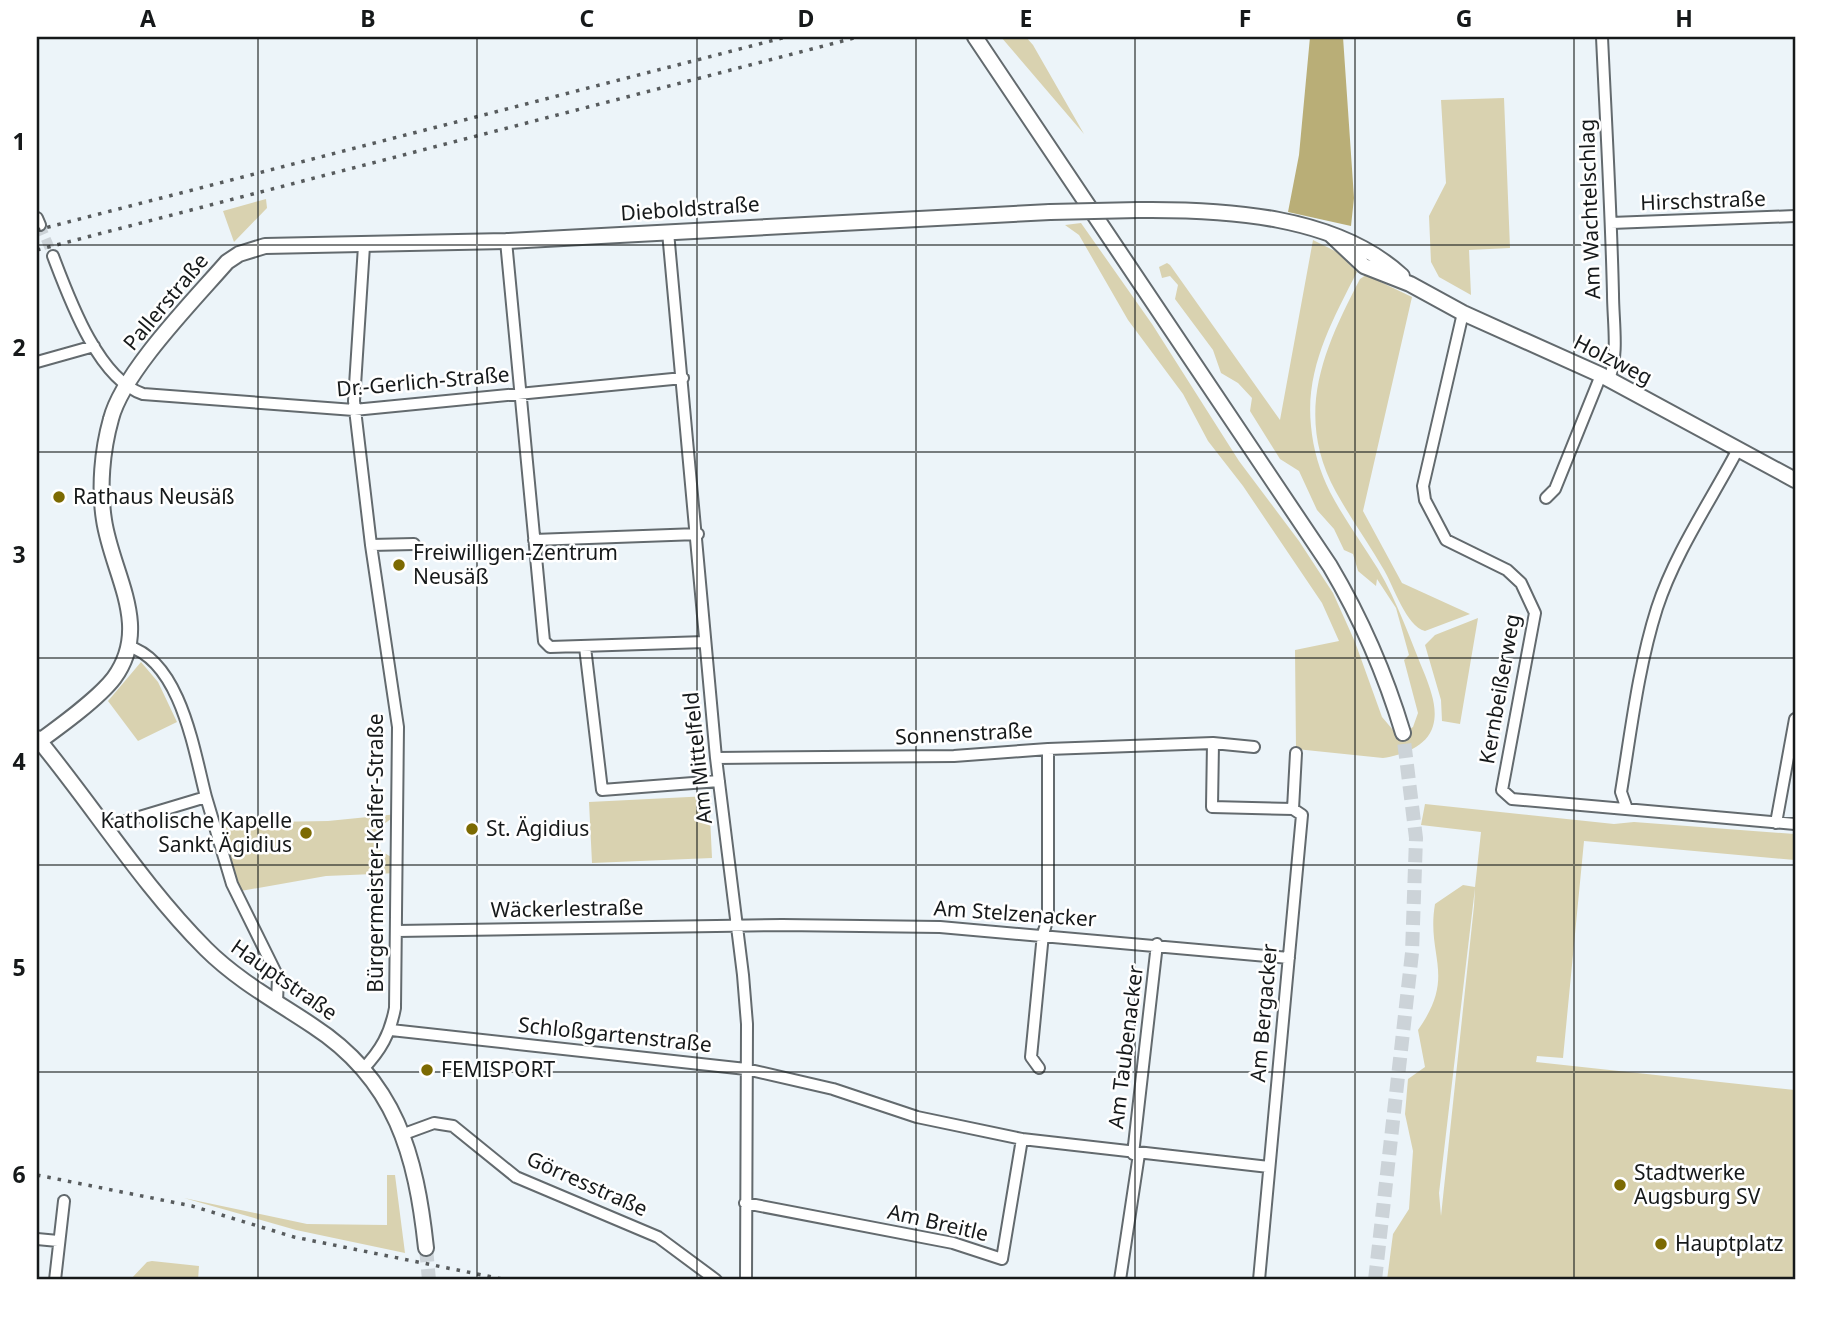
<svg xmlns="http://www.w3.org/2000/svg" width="1832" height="1317" viewBox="0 0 1832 1317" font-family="'Noto Sans',sans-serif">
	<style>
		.green { fill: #d9d2b0; fill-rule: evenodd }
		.forest { fill: #b9ae77 }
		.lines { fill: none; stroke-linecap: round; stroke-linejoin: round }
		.street-tunnel { stroke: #ccd3d8; stroke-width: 10; stroke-dasharray: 10 5; stroke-linecap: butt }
		.secondary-tunnel { stroke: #ccd3d8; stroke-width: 14; stroke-dasharray: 14 7; stroke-linecap: butt }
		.street-casing { stroke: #636a6e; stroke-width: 14 }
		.secondary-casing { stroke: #636a6e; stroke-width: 18 }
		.street { stroke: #fff; stroke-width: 10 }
		.secondary { stroke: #fff; stroke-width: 14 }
		.rail { stroke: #575b5d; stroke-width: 3.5; stroke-dasharray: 3.5 7; stroke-linecap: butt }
		.secondary-bridge-casing { stroke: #636a6e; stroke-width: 18; stroke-linecap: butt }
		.secondary-bridge { stroke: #fff; stroke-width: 14 }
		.grid { fill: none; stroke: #16191a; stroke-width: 2; stroke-opacity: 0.55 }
		.poi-dot { fill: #7c6a02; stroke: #fff; stroke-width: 2.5 }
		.labels { text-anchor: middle; stroke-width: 5; stroke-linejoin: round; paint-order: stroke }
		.street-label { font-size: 21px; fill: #16191a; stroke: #fff }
		.poi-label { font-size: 21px; fill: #16191a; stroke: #fff; text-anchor: start }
		.neatline { fill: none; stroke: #16191a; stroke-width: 2.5 }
		.grid-label { font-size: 23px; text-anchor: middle; font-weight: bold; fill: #16191a }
	</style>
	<rect width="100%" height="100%" fill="#ecf4f9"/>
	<path class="green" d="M1001,37H1026L1033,45L1084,134Z
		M1504,98L1510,248L1469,250L1471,295L1439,277L1431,262L1429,216L1446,183L1441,100Z
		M266,199L267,208L234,242L223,211Z
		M1081,223L1152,324L1239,461L1299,541L1333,593L1355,642L1382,717L1393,730L1403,733L1413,727L1418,713L1404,660L1409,655L1396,608L1377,579L1376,586L1358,571L1353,554L1344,550L1334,529L1317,510L1299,471L1280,459L1250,411L1252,398L1238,383L1221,373L1213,350L1175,299L1178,285L1170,276L1162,278L1159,267L1167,263L1170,265L1280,420L1313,240L1337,252L1357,272C1332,321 1305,369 1311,426C1313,449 1320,472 1330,492C1344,519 1362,543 1378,569C1398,603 1410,639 1425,675C1431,691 1438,709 1433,726C1427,747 1402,755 1383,758L1296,749L1295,650L1339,641L1322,603L1243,486L1208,441L1183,394L1128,320L1079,235L1065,225Z
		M1366,275L1412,297L1363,511L1402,583L1470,614L1425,631C1406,626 1394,587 1384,570C1369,544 1351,519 1336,492C1294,415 1323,350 1360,279Z
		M1478,618L1460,724L1442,721L1441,700L1425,645L1435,635Z
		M141,662L158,682L177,722L138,741L108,701Z
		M709,796L712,858L592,863L589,802Z
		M1425,804L1614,824L1634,822L1795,834V860L1584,841L1563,1058L1537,1056L1536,1062L1795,1090V1280H1387L1393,1234L1409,1209L1413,1151L1405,1114L1408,1079L1425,1067L1418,1030C1457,975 1426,957 1435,904L1463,885L1475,887L1481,832L1421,825ZM1475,888L1474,906L1441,1216L1439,1193Z
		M398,814L381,826L375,835L381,851L398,861V873L326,876L235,892L213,823L328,821Z
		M387,1175H395L405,1253L296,1230L184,1198L307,1224L387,1225Z
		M152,1261L199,1266L198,1280L159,1277L157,1280H130L147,1262Z"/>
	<path class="forest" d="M1310,37H1343L1354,198L1351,226L1288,212L1299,155Z"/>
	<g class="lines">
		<path class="street-tunnel" d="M40,225L53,256"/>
		<path class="secondary-tunnel" d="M426,1248L429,1280
			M1375,1280L1412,953L1416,838L1403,733"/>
		<defs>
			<path id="street" d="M1602,37C1606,123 1611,208 1613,294C1613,321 1619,355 1609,379
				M37,218L40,225
				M1611,223L1795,216
				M668,232L716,758L743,975L747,1024L746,1280
				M506,241L544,641L550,647L705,642
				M53,256C69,298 98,379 143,394L354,410L683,378
				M1463,313L1423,486L1425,500L1446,540L1507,570L1521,583L1535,613L1502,790L1512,799L1795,824
				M37,362L94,346
				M1546,498L1555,489L1601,375
				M534,540L698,534
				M371,545L414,544
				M585,647L602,790L719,781
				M1213,743L1254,747
				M716,758L954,756L1048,749L1213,743L1212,807L1293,809
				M206,797L232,884L278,977L277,1002
				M1627,809L1621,792C1631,731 1638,668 1657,608C1675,553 1710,502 1737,451
				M1776,823L1795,719
				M106,827L206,797C194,751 181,662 128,646
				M397,931L782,925L940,927L1289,958
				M391,1030L746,1069L833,1089L917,1117L1022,1139L1269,1167
				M1039,1068L1031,1057L1043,934L1048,918V749
				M363,1069C381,1050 390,1034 395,1008L398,727L371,545L354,401L364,246
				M404,1134L434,1123L453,1126L516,1177L658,1237L716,1280
				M1133,1154L1157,944
				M745,1203L953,1243L1002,1259L1022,1139
				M37,1239L58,1241
				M55,1280L64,1201
				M1120,1280L1139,1154
				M1259,1280L1302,815L1293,809L1296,753"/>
			<path id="secondary" d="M975,37L1330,566C1362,620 1385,673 1403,733
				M1138,210C1224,209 1336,215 1402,276
				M1331,235L1364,266L1410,284L1463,313L1601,375L1795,480
				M37,738C94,807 142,885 206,949C237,980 277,1002 313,1026C396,1080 416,1155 426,1248
				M37,743C59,727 98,699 114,678C152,626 112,574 104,520C99,488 102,451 111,419C123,372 194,300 227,262L239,254L265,246L506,241L1050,212"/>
		</defs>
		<use href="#street" class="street-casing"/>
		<use href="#secondary" class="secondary-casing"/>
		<use href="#street" class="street"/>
		<use href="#secondary" class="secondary"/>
		<path class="rail" d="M37,230L786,37
			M37,250L858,37
			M37,1175L192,1206L294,1237L507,1280"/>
		<defs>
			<path id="secondary-bridge" d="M1050,212L1138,210"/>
		</defs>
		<use href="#secondary-bridge" class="secondary-bridge-casing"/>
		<use href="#secondary-bridge" class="secondary-bridge"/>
	</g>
	<path class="grid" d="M258,37V1280M477,37V1280M697,37V1280M916,37V1280M1135,37V1280M1355,37V1280M1574,37V1280M37,245H1795M37,452H1795M37,658H1795M37,865H1795M37,1072H1795"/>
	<g class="poi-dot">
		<circle cx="59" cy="497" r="7"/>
		<circle cx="399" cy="565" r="7"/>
		<circle cx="472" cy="829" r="7"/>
		<circle cx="306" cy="833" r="7"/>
		<circle cx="427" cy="1070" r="7"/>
		<circle cx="1620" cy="1185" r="7"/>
		<circle cx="1661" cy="1244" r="7"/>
	</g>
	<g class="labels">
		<g class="street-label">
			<text transform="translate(1703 201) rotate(-2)" y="7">Hirschstraße</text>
			<text transform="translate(690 209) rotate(-4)" y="7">Dieboldstraße</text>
			<text transform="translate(1590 209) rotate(-92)" y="7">Am Wachtelschlag</text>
			<text transform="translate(166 302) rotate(-50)" y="7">Pallerstraße</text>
			<text transform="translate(1613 360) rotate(27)" y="7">Holzweg</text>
			<text transform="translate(423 382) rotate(-5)" y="7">Dr.-Gerlich-Straße</text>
			<text transform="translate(1500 689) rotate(-80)" y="7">Kernbeißerweg</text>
			<text transform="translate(964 734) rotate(-3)" y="7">Sonnenstraße</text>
			<text transform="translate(698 758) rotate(-96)" y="7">Am Mittelfeld</text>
			<text transform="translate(376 853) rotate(-90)" y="7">Bürgermeister-Kaifer-Straße</text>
			<text transform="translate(567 909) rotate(-1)" y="7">Wäckerlestraße</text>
			<text transform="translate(1015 914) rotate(4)" y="7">Am Stelzenacker</text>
			<text transform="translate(284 980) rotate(35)" y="7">Hauptstraße</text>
			<text transform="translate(1264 1013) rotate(-85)" y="7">Am Bergacker</text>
			<text transform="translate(615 1035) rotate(6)" y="7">Schloßgartenstraße</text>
			<text transform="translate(1126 1047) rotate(-83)" y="7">Am Taubenacker</text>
			<text transform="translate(587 1184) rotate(24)" y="7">Görresstraße</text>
			<text transform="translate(938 1223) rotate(13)" y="7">Am Breitle</text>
		</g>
		<g class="poi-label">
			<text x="73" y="504">Rathaus Neusäß</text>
			<text x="413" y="560">Freiwilligen-Zentrum<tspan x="413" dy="24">Neusäß</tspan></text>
			<text x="292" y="828" text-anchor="end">Katholische Kapelle<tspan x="292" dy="24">Sankt Ägidius</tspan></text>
			<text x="486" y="836">St. Ägidius</text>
			<text x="441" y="1077">FEMISPORT</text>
			<text x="1634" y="1180">Stadtwerke<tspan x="1634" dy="24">Augsburg SV</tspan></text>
			<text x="1675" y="1251">Hauptplatz</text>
		</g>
	</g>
	<rect width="1832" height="1317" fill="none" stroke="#ffffff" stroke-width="77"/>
	<rect x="38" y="38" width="1756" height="1240" class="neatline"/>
	<g class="grid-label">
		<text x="148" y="27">A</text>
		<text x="368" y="27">B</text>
		<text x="587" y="27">C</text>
		<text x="806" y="27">D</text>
		<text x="1026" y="27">E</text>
		<text x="1245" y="27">F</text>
		<text x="1464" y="27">G</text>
		<text x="1684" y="27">H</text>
		<text x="19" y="150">1</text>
		<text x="19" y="356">2</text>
		<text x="19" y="563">3</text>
		<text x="19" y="770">4</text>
		<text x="19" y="976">5</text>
		<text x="19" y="1183">6</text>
	</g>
</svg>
